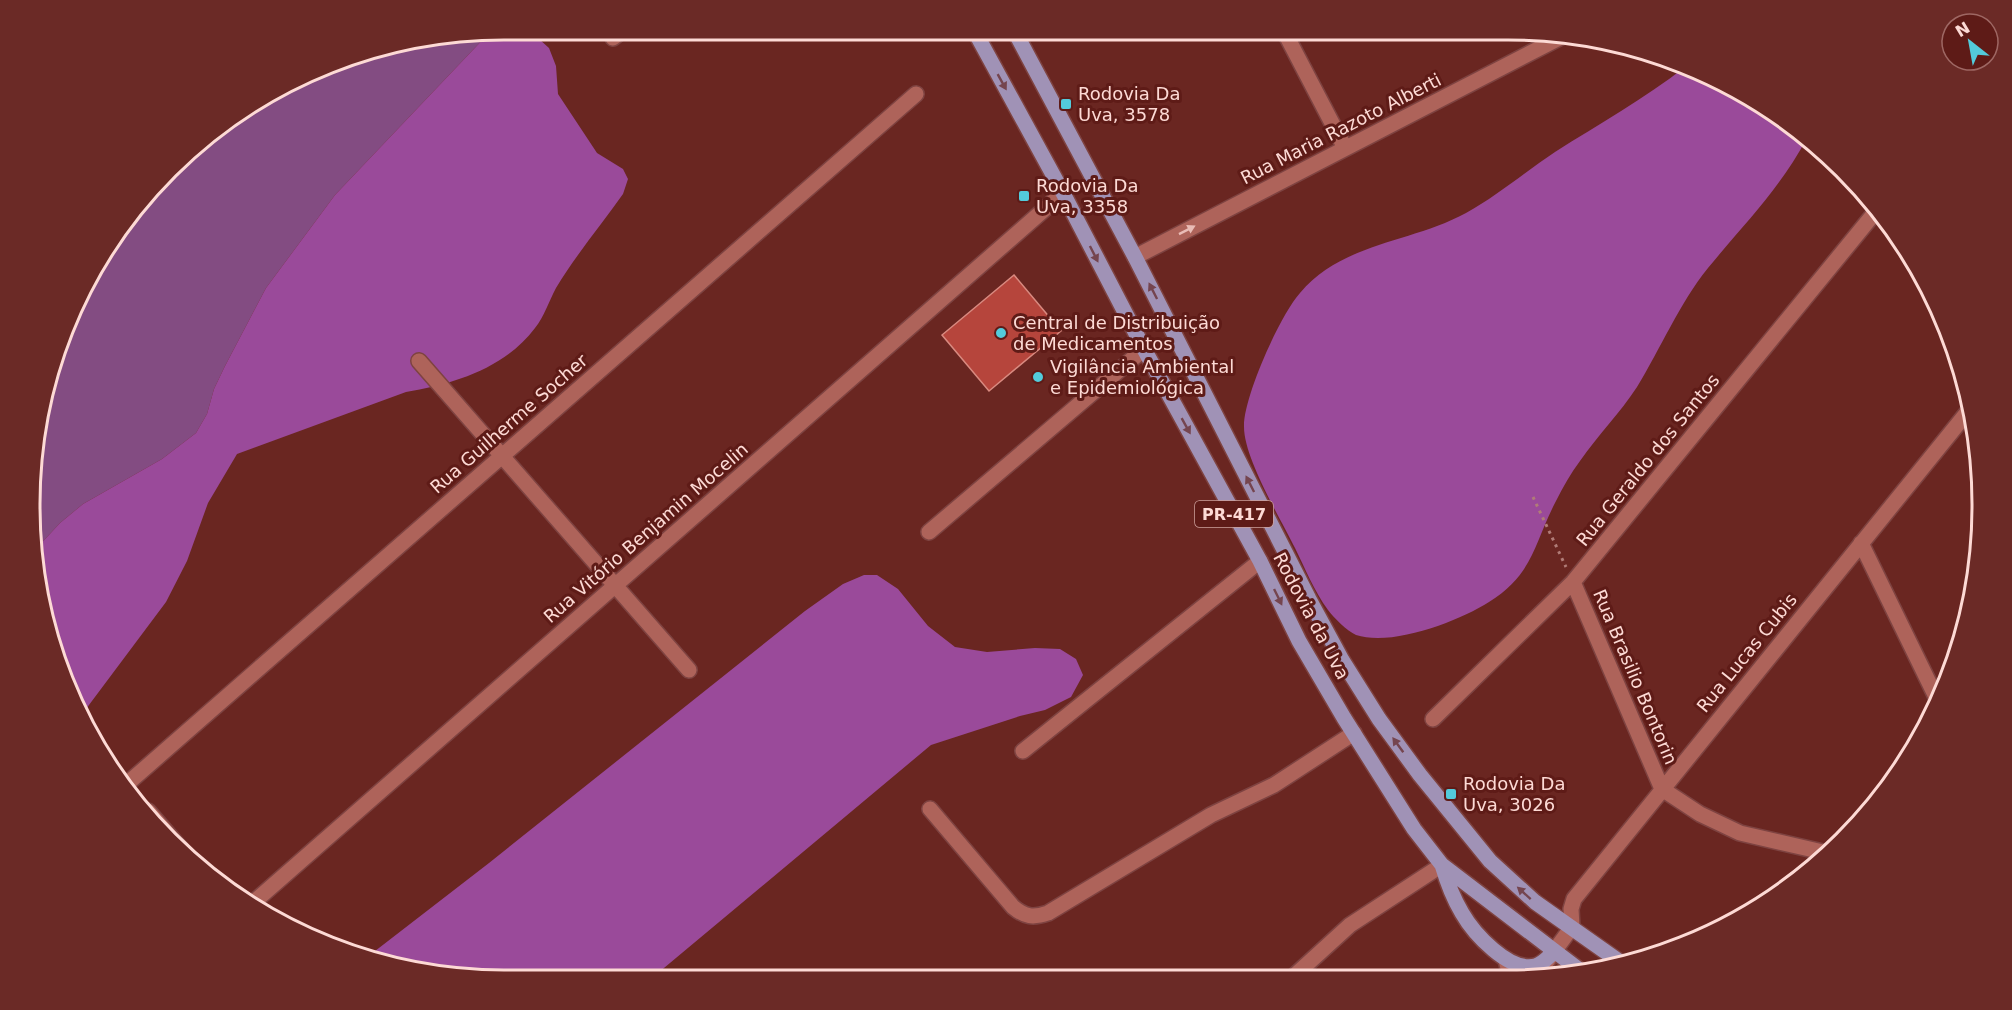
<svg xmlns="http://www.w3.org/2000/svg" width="2012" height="1010" viewBox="0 0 2012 1010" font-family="'DejaVu Sans',sans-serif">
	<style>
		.green { fill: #834c82 }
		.forest { fill: #9a4a9a }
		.building { fill: #b6453c; stroke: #d98a80; stroke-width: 1.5 }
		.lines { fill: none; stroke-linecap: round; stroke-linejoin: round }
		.minor-casing { stroke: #7e4341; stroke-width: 18 }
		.major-casing { stroke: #7e4341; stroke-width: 18 }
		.path { stroke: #b07c77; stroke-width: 3; stroke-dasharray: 3 4.5; stroke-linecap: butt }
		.minor { stroke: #ae635a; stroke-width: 15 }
		.major { stroke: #a092b6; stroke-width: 15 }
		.oneway { fill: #75454f }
		.oneway2 { fill: #e9bcb6 }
		.poi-dot { fill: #53cbdb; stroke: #5e1b17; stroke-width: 2 }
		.labels { text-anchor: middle; stroke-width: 6; stroke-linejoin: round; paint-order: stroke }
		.shield { fill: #5e1b17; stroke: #cda19c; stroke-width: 1.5 }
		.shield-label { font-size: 16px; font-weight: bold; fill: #fddad5 }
		.poi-label { font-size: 18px; fill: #fddad5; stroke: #5e1b17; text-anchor: start }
		.street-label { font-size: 18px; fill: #fddad5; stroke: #5e1b17 }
		.rim { fill: none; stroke: #fddad5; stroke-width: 3 }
	</style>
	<rect width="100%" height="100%" fill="#6a2621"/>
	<path class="green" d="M489,33L335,195L266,288L225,366L214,389L207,414L196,433L162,459L83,504L60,523L35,550L39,412L66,324L110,241L216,128L352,55Z"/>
	<path class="forest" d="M505,30H529L549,48L556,66L558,94L597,153L623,169L628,179L623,194C601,225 576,255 556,288C549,301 544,317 535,328C505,368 454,384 406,392L237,454L208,503L187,561L166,602L80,717L34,567L35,550L60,523L83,504L162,459L196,433L207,414L214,389L225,366L266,288L335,195L489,33Z
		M1685,67L1717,79L1796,128L1807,138C1779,190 1745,223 1708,268C1679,304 1661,348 1637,387C1620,413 1598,435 1580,461C1571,473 1563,487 1556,501C1534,543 1534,574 1489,602C1459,621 1392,647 1356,635C1347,631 1334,618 1328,610C1314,591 1305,568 1295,548C1280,518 1244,458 1244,427C1243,398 1280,315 1300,293C1343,242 1411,243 1466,213C1497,196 1525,172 1555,152C1599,124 1644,99 1685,67Z
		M864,575H877L898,589L928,626L955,647L987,652L1035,648L1060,649L1076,659L1083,675L1071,697L1045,710L1020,716L931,745L652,978L474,979L382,964L366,958L489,863L805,611L843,584Z"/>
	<path class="building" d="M1014,275L1061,331L989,391L942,335Z"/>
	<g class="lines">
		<defs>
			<path id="minor" d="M1284,31L1345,148
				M613,38L623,30
				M1135,257L1565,35
				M419,361L689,670
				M929,532L1144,349
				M1861,543L1938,701
				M1573,582L1662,789L1700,814L1740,833L1827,853
				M1433,719L1573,582L1877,210
				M1023,751L1260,561
				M128,783L916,94
				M930,809L1013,907C1025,917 1033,918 1048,913L1211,815L1274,785L1354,733
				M148,811L182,850
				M254,902L1063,193
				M1506,960L1510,976
				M1536,976L1572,927L1571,909L1574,899L1970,409
				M1293,977L1350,925L1442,865"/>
			<path id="major" d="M974,30L1063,193L1144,349L1260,561L1299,641L1344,718L1414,829L1442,865L1582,972
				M1014,30L1135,257L1309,599L1342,660L1379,719L1420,775L1490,861L1535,902L1620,962
				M1442,865C1447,882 1453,898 1462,913C1474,934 1509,972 1535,966C1543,964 1548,957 1554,952"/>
		</defs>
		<use href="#minor" class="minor-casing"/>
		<use href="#major" class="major-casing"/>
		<path class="path" d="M1533,497L1566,567"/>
		<use href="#minor" class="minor"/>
		<use href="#major" class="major"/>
	</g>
	<defs><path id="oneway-solid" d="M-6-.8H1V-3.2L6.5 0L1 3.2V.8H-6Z" transform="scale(1.5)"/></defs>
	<g class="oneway">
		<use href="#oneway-solid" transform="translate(1002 82) rotate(61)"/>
		<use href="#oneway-solid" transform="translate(1094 254) rotate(63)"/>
		<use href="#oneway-solid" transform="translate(1153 291) rotate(-117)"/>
		<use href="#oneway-solid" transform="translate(1186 426) rotate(61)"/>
		<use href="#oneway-solid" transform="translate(1250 484) rotate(-117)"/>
		<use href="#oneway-solid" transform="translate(1278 597) rotate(64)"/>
		<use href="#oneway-solid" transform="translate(1398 745) rotate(-126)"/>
		<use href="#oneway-solid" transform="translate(1524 893) rotate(-138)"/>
	</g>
	<use class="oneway2" href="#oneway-solid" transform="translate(1187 230) rotate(-27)"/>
	<g class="poi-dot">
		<rect x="1060" y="98" width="12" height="12" rx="3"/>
		<rect x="1018" y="190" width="12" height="12" rx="3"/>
		<circle cx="1001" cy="333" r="6"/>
		<circle cx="1038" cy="377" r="6"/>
		<rect x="1445" y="788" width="12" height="12" rx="3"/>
	</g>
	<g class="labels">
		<rect class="shield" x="1195" y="501" width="78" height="26" rx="4.5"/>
		<g class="shield-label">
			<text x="1234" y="520">PR-417</text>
		</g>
		<g class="poi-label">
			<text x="1078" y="100">Rodovia Da<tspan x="1078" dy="21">Uva, 3578</tspan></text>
			<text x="1036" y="192">Rodovia Da<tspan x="1036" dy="21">Uva, 3358</tspan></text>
			<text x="1013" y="329">Central de Distribuição<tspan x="1013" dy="21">de Medicamentos</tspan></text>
			<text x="1050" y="373">Vigilância Ambiental<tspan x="1050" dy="21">e Epidemiológica</tspan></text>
			<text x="1463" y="790">Rodovia Da<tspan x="1463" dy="21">Uva, 3026</tspan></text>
		</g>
		<g class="street-label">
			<text transform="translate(1341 129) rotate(-27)" y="6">Rua Maria Razoto Alberti</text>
			<text transform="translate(509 424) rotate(-41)" y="6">Rua Guilherme Socher</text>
			<text transform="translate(1648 460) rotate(-51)" y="6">Rua Geraldo dos Santos</text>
			<text transform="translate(646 533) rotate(-41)" y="6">Rua Vitório Benjamin Mocelin</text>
			<text transform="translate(1311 616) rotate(62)" y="6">Rodovia da Uva</text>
			<text transform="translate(1747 653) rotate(-51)" y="6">Rua Lucas Cubis</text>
			<text transform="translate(1635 677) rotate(67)" y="6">Rua Brasilio Bontorin</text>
		</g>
	</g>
	<path d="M0 0H2012V1010H0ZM504 40H1508A464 464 0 0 1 1972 504V506A464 464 0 0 1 1508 970H504A464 464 0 0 1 40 506V504A464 464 0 0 1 504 40Z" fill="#6b2a26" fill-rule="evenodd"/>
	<path class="rim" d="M504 40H1508A464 464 0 0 1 1972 504V506A464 464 0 0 1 1508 970H504A464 464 0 0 1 40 506V504A464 464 0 0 1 504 40Z"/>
	<g transform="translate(1970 42) rotate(329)"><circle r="28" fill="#5e1b17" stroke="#9e6763" stroke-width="1.5"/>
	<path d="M0-4.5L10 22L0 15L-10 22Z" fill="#53cbdb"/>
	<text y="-9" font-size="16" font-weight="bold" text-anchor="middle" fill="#fddad5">N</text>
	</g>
</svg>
